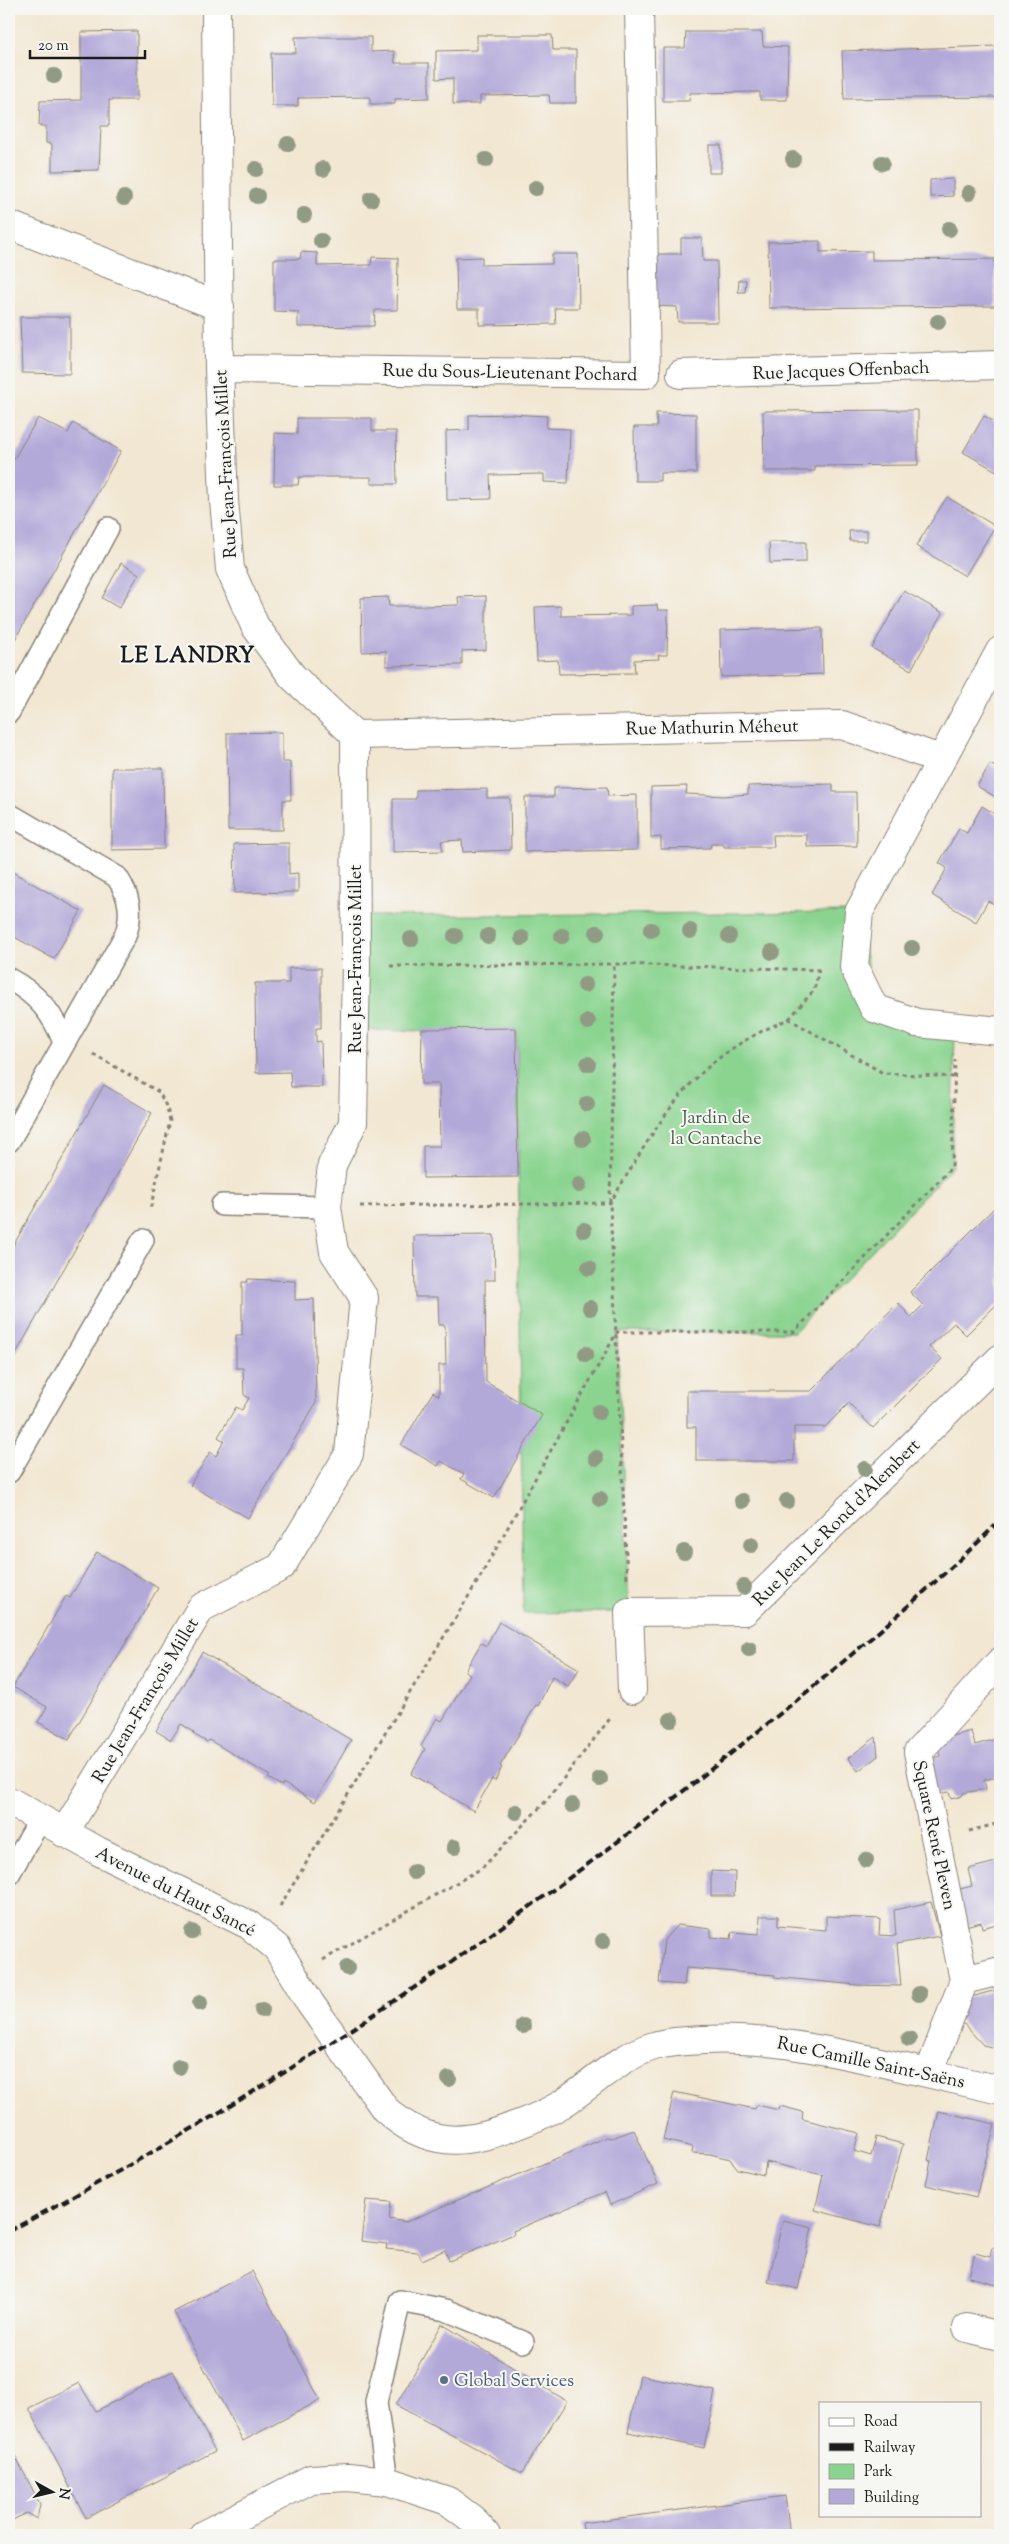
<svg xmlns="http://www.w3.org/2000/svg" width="1009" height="2544" viewBox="0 0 1009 2544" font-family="'Sorts Mill Goudy',serif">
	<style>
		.green { fill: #8ad490; stroke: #537856 }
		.building { fill: #b3a9d9 }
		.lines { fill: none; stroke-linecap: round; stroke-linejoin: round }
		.service-casing { stroke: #878277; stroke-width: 24 }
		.minor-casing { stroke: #878277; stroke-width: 30 }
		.path { stroke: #878277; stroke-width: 3; stroke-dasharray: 4 4; stroke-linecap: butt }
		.service { stroke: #fff; stroke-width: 21 }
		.minor { stroke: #fff; stroke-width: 28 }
		.rail { stroke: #1c1c1c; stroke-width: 4; stroke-dasharray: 8 4; stroke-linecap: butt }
		.tree { fill: #919b84 }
		.service-dot { fill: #5c6f8a; stroke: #f6f6f2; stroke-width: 2 }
		.labels { text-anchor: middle; stroke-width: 4; stroke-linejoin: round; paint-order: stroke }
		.street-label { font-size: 18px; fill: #1c1c1c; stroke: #f6f6f2 }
		.park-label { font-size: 18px; fill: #425c45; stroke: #f6f6f2 }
		.service-label { font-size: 18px; fill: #4e5e75; stroke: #f6f6f2; text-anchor: start }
		.district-label { font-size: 22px; font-weight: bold; letter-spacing: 1px; fill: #1c1c1c; stroke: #f6f6f2 }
	</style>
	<rect width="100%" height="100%" fill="#f6f6f2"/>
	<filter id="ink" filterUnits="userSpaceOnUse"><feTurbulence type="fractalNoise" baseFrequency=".02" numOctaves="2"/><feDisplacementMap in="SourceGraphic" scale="10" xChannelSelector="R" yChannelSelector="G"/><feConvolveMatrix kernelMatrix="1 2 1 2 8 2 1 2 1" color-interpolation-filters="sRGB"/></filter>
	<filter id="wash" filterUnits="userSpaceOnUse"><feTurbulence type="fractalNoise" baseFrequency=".0096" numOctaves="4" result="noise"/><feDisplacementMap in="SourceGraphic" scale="20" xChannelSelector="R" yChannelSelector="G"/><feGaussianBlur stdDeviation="1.12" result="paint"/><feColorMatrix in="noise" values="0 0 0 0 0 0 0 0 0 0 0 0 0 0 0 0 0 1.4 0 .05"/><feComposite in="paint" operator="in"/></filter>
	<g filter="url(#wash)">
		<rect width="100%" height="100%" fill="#f2e7d2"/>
		<path class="green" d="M859,912L874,1008L955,1028L952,1167L794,1332H617L629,1612L523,1613L517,1032L355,1030L356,916Z"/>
		<g id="blocks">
			<path class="building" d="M137,31V100H109V126H101L99,170L52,171V144L46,143V126H39L40,101L81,100V32Z
				M686,32H762L763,46L788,47L787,100H760V92L690,93L689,101H663V48H685Z
				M477,35H552L553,50H576V103H550L549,95L480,96V104H453V78L436,79V51L477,50Z
				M295,37H371V52L394,51L395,63H429V98L395,99V104H370V97L298,98V106H272L271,53H296Z
				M997,46L999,97L844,99L842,51Z
				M709,145H721V173H709Z
				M953,179V196L930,197V180Z
				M681,238H702L703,261H717L718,322H678L677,307L654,306L652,254H681Z
				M820,241V252L872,251V260L995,259V306L769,308L768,242Z
				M301,252L317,253V266L371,265L372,257L398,258L397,310H375L374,326L298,327V312L274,311V259H300Z
				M552,254H578L579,308H555L556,324L479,325V309H457L456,258L482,257V265L552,264Z
				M739,280H746L745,292H738Z
				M20,317H70V374L22,373Z
				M918,410V465L815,466V471H764L763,411Z
				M656,413L696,414V473H660V481H635L634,427H657Z
				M510,414L547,416L546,428L570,429L568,483L544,482V474L490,475L491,499L447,500L446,431L469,430V415Z
				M1000,415V473L963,452L984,416L995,422Z
				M38,418L68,433L73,423L121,451L9,650V467Z
				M297,418H372V431H396L397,484H371V477H299L298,485H274L275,433L297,434Z
				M947,497L995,526L965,576L916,546Z
				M849,531H867V541H850Z
				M769,542H806V562L770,563Z
				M121,563L139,574L119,608L102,598Z
				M904,591L943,613L911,670L872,648Z
				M486,596V650L462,651V665L386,666V651L362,652L361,598L388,597L389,606H425L459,605L458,597Z
				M657,605L658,610H668L667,655H658L659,659L634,660L635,673L559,674L558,660L537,661L535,607L561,606V616L631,615V606Z
				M822,628L823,674L721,677L720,630Z
				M282,732V762H290L291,800H283V830H228L227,733Z
				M990,764L1000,770L999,799L977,786Z
				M112,768H163L164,849L112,850Z
				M833,784V792H856L857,846L807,847V835H773L774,847H724V844H711L710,848L661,849V837L651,838V787L687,786L686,794L724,796L748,794V786Z
				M607,787L608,796L637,795V850L525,852V797H554V788Z
				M487,789V798H510L511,850L463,852L462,840L441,841L443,851L393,852V799H416V790Z
				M982,806L1000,817V907L988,901L976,922L932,895L947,868L939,863L959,829L967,833Z
				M289,843V874L298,873V892L235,893L234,844Z
				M9,870L81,911L54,959L9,934Z
				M289,968H321V1028H316V1042L321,1041L322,1087H291L290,1072L256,1073L255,983H289Z
				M516,1028L518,1177L423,1178V1146H440L439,1084H421L422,1029Z
				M997,1078H1000V1301L966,1335L954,1323L929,1347L942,1359L873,1428L849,1403L825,1427H794V1461H696V1427H687V1391H811L898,1303L911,1317L923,1305L910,1292L997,1205Z
				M104,1085L152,1113L9,1366V1253Z
				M494,1235L495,1280H485L486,1382L542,1415L494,1498L461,1479L464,1474L441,1461L438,1466L401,1445L433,1392L439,1396V1365H446L445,1325H439L438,1297H415L414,1236Z
				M248,1279L295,1281V1300L314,1299L316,1403L248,1518L190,1485L210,1452L216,1456L224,1441L218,1437L236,1407L242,1410L249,1398L244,1395L243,1368H236V1335H242V1282H247Z
				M97,1552L158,1588L69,1739L38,1722L47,1707L13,1687L66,1596L70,1598Z
				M499,1622L579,1669L568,1686L552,1677L538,1706L536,1705L500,1766L502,1767L495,1781L492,1779L474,1811L411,1774L425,1749L421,1746L437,1718L442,1721L470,1674L465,1671L481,1643L486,1646Z
				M202,1652L351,1740L315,1802L283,1783L282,1786L268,1778L270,1776L209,1740L207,1742L193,1734L194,1732L181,1724L171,1740L156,1731Z
				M971,1731L975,1745L1000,1738V1776L984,1780L986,1789L963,1793L962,1796L951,1799L949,1792L933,1795L925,1760L940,1756L937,1740Z
				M876,1737L878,1756L858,1771L848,1758Z
				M1000,1861V1923L982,1928L981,1922L965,1926L956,1890L972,1886L968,1869Z
				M711,1871L735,1872L734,1896H711Z
				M931,1902L940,1936L897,1944L901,1986L857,1985L774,1977L775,1975L686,1968L684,1985L659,1983L664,1940L677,1925L711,1929V1937L731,1939L732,1932L759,1934L760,1916H778V1926L826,1930V1916L880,1919L879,1935L896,1936L894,1910Z
				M1000,1989V2049L983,2045L962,2022L960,2000Z
				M674,2092L755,2109L757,2105L779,2110L780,2106L803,2112L802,2119L859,2133L854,2151L871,2156L876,2137L903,2144L880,2227L815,2210L823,2175L766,2162L764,2175L738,2169L730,2159L710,2154L692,2153L693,2147L663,2140Z
				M939,2111L995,2124L976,2197L926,2185L931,2161L928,2160Z
				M634,2130L658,2184L610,2205L605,2192L513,2231L514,2234L449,2261L445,2250L422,2260L418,2252L386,2249L387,2244L361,2241L366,2200L391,2202L389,2219L406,2222L607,2137L612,2138Z
				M783,2220L812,2227L798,2289L768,2282Z
				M999,2247L1000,2285L969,2277L975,2253L990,2257L992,2248L998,2249Z
				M252,2271L320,2400L243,2441L174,2312Z
				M442,2324L567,2401L522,2473L396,2405Z
				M173,2371L215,2451L86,2518L29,2408L79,2383L96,2411Z
				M640,2375L715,2391L704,2448L628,2432Z
				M9,2444L40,2504L37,2519L26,2513L9,2522Z
				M785,2496L790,2535H584L582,2523Z"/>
		</g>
	</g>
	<g filter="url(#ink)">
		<use href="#blocks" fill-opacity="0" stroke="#878277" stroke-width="1"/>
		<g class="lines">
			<defs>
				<path id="service" d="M9,712L108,528
					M9,814L117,877C130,897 133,914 125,936L9,1141
					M9,979C37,994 52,1012 64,1042
					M222,1205L327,1207
					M9,1472L143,1240
					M9,1874L40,1820
					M387,2481L376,2402L400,2301L446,2310L523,2342"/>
				<path id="minor" d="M9,225L220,307
					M219,369L646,374L639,9
					M681,374L1000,365
					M1000,651L859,912L854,967L874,1008L917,1023L1000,1031
					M355,735L842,725L940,759
					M632,1690L629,1612L745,1611L1000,1359
					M9,1801L98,1851L249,1925L277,1948L310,2003L385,2109C426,2147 465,2146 514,2126C531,2120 547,2113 562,2104C593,2084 618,2057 654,2046C670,2041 687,2041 703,2040C761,2037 815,2048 871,2060C914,2070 957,2080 1000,2090
					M64,1833L201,1608L281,1567L349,1454L364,1298L334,1252L327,1207L332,1165L353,1123L356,966L355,735L292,676L255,626L230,569L224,500L219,369L216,9
					M964,1980L918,1752L1000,1662
					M929,2073L964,1980L1000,1971
					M967,2328L1000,2336
					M203,2535L311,2479L348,2477L387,2481L448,2501L472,2519L486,2535"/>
			</defs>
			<use href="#service" class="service-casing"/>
			<use href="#minor" class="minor-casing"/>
			<path class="path" d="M390,966L614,964
				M789,1019L814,990L819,970
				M93,1054L159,1092L167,1108L170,1121L150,1210
				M360,1206L610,1203C663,1116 690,1059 789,1019L883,1073L955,1077
				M627,1578L610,1203L614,964L821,970
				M969,1831L1000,1823
				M280,1906L479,1579L617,1332H794L952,1167L955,1060
				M323,1960L482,1868L546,1801L612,1716"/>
			<use href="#service" class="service"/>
			<use href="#minor" class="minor"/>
			<path class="rail" d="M9,2231C266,2096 509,1932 735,1750C826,1677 916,1603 1000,1521"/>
		</g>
		<g class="tree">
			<circle cx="54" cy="76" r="8"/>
			<circle cx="288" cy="144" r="8"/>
			<circle cx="793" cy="159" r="8"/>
			<circle cx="486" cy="160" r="8"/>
			<circle cx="882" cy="163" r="8"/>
			<circle cx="256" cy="169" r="8"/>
			<circle cx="323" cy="169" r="8"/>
			<circle cx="536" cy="188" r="8"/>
			<circle cx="969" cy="193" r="8"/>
			<circle cx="257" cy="196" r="8"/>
			<circle cx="124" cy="198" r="8"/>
			<circle cx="371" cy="199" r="8"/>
			<circle cx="304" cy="215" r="8"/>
			<circle cx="949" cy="229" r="8"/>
			<circle cx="321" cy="241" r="8"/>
			<circle cx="938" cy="322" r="8"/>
			<circle cx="651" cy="930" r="8"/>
			<circle cx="690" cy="931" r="8"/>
			<circle cx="597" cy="933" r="8"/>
			<circle cx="455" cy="936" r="8"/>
			<circle cx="488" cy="936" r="8"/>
			<circle cx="562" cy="936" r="8"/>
			<circle cx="729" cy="936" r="8"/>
			<circle cx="522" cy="938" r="8"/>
			<circle cx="411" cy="939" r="8"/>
			<circle cx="912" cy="948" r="8"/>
			<circle cx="772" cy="952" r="8"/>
			<circle cx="585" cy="985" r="8"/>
			<circle cx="588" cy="1022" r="8"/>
			<circle cx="588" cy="1064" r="8"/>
			<circle cx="587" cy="1104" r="8"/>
			<circle cx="583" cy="1139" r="8"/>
			<circle cx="579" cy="1185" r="8"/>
			<circle cx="584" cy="1230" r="8"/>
			<circle cx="589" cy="1268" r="8"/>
			<circle cx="590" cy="1308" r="8"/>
			<circle cx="586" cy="1354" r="8"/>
			<circle cx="599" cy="1412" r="8"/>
			<circle cx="596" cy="1458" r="8"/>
			<circle cx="865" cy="1469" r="8"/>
			<circle cx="600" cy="1499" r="8"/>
			<circle cx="742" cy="1501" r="8"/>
			<circle cx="787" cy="1501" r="8"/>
			<circle cx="751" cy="1545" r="8"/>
			<circle cx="684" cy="1552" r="8"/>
			<circle cx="744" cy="1587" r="8"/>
			<circle cx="749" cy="1649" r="8"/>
			<circle cx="671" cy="1720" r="8"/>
			<circle cx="600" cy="1779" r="8"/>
			<circle cx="572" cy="1805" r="8"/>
			<circle cx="516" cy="1812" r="8"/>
			<circle cx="454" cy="1847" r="8"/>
			<circle cx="866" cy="1860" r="8"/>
			<circle cx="414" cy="1872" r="8"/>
			<circle cx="192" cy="1932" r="8"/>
			<circle cx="603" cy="1941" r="8"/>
			<circle cx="347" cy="1968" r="8"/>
			<circle cx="919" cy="1994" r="8"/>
			<circle cx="200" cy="2003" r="8"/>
			<circle cx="262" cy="2010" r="8"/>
			<circle cx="523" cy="2026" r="8"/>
			<circle cx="909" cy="2039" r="8"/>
			<circle cx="179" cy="2067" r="8"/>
			<circle cx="449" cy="2079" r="8"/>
		</g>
	</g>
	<circle class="service-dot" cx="444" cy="2380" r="5"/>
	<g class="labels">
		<g class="street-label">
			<text transform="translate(841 370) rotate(-2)" y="6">Rue Jacques Offenbach</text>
			<text transform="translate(510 372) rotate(1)" y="6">Rue du Sous-Lieutenant Pochard</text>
			<text transform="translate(225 464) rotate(-93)" y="6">Rue Jean-François Millet</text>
			<text transform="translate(712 727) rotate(-1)" y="6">Rue Mathurin Méheut</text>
			<text transform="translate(355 959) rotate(-90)" y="6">Rue Jean-François Millet</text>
			<text transform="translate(836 1522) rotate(-45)" y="6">Rue Jean Le Rond d'Alembert</text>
			<text transform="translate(145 1700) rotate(-59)" y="6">Rue Jean-François Millet</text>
			<text transform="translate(935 1835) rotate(78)" y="6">Square René Pleven</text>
			<text transform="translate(176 1891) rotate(27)" y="6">Avenue du Haut Sancé</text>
			<text transform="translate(871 2062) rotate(12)" y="6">Rue Camille Saint-Saëns</text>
		</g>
		<g class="park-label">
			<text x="716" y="1123">Jardin de<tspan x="716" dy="21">la Cantache</tspan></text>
		</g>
		<g class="service-label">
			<text x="454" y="2386">Global Services</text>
		</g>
		<g class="district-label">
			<text x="188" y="662">LE LANDRY</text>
		</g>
	</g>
	<rect width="1009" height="2544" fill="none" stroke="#f6f6f2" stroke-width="30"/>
	<rect x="819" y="2402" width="162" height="115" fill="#f6f6f2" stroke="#9f9f9c"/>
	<rect x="829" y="2418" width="25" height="8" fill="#ffffff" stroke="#9f9f9c"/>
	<text x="864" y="2426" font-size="15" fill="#1c1c1c">Road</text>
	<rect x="829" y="2443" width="25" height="8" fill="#1c1c1c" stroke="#9f9f9c"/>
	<text x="864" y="2452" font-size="15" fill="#1c1c1c">Railway</text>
	<rect x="829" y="2464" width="25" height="15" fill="#8ad490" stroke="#9f9f9c"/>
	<text x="864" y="2476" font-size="15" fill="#1c1c1c">Park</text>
	<rect x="829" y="2489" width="25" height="15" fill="#b3a9d9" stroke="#9f9f9c"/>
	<text x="864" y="2502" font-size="15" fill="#1c1c1c">Building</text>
	<g transform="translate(52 2492) rotate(98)" stroke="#f6f6f2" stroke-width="4" paint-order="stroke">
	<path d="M0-4L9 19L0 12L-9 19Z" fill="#1c1c1c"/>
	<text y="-8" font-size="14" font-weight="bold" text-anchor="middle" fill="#1c1c1c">N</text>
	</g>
	<path d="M30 50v8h115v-8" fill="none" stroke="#1c1c1c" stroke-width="2.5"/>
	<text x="38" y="50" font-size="15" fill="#1c1c1c" stroke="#f6f6f2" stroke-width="4" paint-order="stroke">20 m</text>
</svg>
